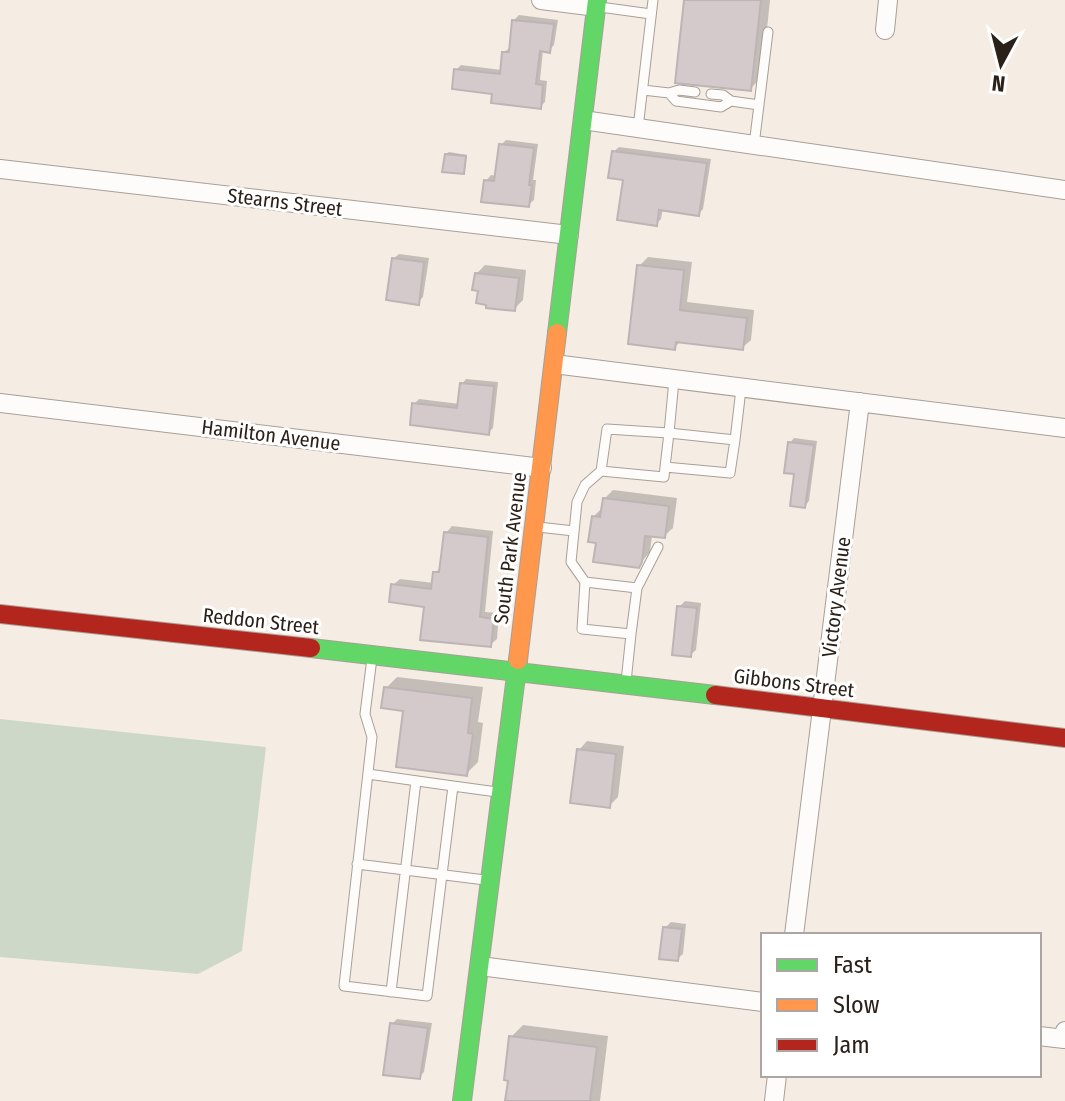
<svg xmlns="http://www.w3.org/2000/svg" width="1065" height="1101" viewBox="0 0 1065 1101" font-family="'Fira Sans Condensed',sans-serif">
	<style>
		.green { fill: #ced8c9 }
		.shadow { fill: #0003 }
		.building { fill: #d4cacc; stroke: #bdb4b5; stroke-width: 2 }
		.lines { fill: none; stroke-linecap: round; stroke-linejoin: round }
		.lane-casing { stroke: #a89f97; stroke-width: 11 }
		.street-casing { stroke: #a89f97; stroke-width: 20 }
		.fast-casing { stroke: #a89f97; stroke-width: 20 }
		.slow-casing { stroke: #a89f97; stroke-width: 20 }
		.jam-casing { stroke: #a89f97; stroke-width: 20 }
		.lane { stroke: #fefcfb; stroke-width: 9 }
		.street { stroke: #fefcfb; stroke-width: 18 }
		.fast { stroke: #63d668; stroke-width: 18 }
		.slow { stroke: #ff974d; stroke-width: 18 }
		.jam { stroke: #b3261e; stroke-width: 18 }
		.labels { text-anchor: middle; stroke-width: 6; stroke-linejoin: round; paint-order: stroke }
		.street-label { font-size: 20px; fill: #2c2118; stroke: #fff }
	</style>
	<rect width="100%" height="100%" fill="#f5ece4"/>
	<path class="green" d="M0,719L266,747L242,951L198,974L0,957Z"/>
	<path class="shadow" d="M686,0H770L762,77L750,89Z
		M519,15L558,20L554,45L549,50H543L540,80L547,81L545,102L540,107L495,92L456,70L461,65L502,70L504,52L511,47L514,20Z
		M506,140L538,144L533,180H536L534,200L528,205L486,181L491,175L497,176L501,145Z
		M619,147L711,159L703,209L698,214L663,208L661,219L656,224L626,178L613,152Z
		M449,152L467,155L465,170L463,172L446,154Z
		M399,254L429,258L423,297L418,302L393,259Z
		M648,257L692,262L687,302L754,310L751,340L742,348L681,341L674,348L639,266Z
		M485,265L526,270L523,300L514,309L476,274Z
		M466,379L498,382L493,428L488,433L414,404L419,399L460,404L462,384Z
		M794,438L817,441L809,501L805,506L790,443Z
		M613,490L677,498L673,528L664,536L652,535L650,552L638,566L598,541L593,517L602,508L604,499Z
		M452,526L493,531L485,612L499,613L497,639L490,645L393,585L400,579L434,583L435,573L442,566L446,533Z
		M685,601L701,603L696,650L690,655L679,607Z
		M397,677L483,687L478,722L483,723L478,762L466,774L386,688Z
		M587,741L624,746L618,797L609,806L579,750Z
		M671,922L686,924L683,954L677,959L665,928Z
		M397,1019L432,1023L424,1072L419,1077L392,1024Z
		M523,1025L608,1036L600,1101H507L511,1037Z"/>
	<path class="building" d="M684,0H761L751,91L675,83Z
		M512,20L554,24L550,53L540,51L536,84L543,85L541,109L491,103L492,94L452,89L454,69L500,74L502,52H509Z
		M499,144L534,148L529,185H532L529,207L481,202L484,180L494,181Z
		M612,151L707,163L699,216L659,210L657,226L617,220L623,180L608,178Z
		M445,154L466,156L464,174L442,172Z
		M392,258L424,262L419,305L386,300Z
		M637,265L684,270L680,310L747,318L743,350L676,342L675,350L628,344Z
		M475,273L519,278L515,311L486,308V305L476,303L478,291L472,290Z
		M460,383L494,386L489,435L410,425L412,403L457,408Z
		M788,442L814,445L805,508L790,506L794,474L784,473Z
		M603,498L669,506L665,538L645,536L642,562L639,568L593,562L596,543L588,542L592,516L600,517Z
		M444,532L488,537L480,617L494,619L491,647L420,640L424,607L389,602L391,584L431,589L433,572H439Z
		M677,606L697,608L691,657L672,655Z
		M384,687L472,698L468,733L473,734L467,776L396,767L403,711L381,708Z
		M577,749L616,754L610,808L570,803Z
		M663,927L682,929L678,961L659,959Z
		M390,1023L428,1028L420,1079L383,1075Z
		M509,1036L597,1047L590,1101H505L508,1081L504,1080Z"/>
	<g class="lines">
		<defs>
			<path id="lane" d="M600,7L651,14
				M643,90L669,93L679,90L695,92
				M669,93L676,101L721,107L731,101
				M711,94L723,95L731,101L759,105L754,145
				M759,105L768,32
				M638,128L653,0
				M735,440L741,389
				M665,467L669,433L607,429L601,471L664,477L665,467L730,473L735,440L669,433L674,380
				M601,471L585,485L577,502L571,562L585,582L582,629L631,634L637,588L658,547
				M538,527L574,531
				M585,582L637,588
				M626,682L631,634
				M368,774L453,786L427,996L344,986L372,737L365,714L372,658
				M453,786L497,792
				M357,864L485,880
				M391,992L416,781"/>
			<path id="street" d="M541,0L597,7
				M885,30L888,0
				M583,120L1065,190
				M0,169L569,235
				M554,364L1065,428
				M0,403L542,468
				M794,935L860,402
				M480,966L763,1002
				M1039,1036L1064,1039L1065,1031
				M774,1101L777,1075"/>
			<path id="fast" d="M557,333L597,0
				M311,648L715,695
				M462,1101L518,660"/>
			<path id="slow" d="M518,660L557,333"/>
			<path id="jam" d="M0,614L311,648
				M715,695L1065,738"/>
		</defs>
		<use href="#lane" class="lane-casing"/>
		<use href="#street" class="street-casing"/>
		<use href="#fast" class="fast-casing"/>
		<use href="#slow" class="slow-casing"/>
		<use href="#jam" class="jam-casing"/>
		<use href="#lane" class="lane"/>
		<use href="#street" class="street"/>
		<use href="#fast" class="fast"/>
		<use href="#slow" class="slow"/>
		<use href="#jam" class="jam"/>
	</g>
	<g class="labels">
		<g class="street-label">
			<text transform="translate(285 202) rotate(7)" y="7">Stearns Street</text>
			<text transform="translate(271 435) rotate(7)" y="7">Hamilton Avenue</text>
			<text transform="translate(510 548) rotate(-83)" y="7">South Park Avenue</text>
			<text transform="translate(836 597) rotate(-83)" y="7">Victory Avenue</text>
			<text transform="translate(261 621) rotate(6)" y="7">Reddon Street</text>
			<text transform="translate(794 683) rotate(7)" y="7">Gibbons Street</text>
		</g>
	</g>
	<rect x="761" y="933" width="280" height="144" fill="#ffffff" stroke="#aba6a3" stroke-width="2"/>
	<rect x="777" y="959" width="40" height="12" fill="#63d668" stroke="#aba6a3" stroke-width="2"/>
	<text x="833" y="973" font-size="24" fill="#2c2118">Fast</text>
	<rect x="777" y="999" width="40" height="12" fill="#ff974d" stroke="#aba6a3" stroke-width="2"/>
	<text x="833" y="1013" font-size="24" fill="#2c2118">Slow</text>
	<rect x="777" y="1039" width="40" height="12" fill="#b3261e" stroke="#aba6a3" stroke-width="2"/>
	<text x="833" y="1053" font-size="24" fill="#2c2118">Jam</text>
	<g transform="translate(1001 64) rotate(187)" stroke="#ffffff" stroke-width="6" paint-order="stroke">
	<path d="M0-6L14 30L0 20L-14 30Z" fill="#2c2118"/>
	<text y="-12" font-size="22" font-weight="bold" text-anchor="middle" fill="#2c2118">N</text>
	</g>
</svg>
